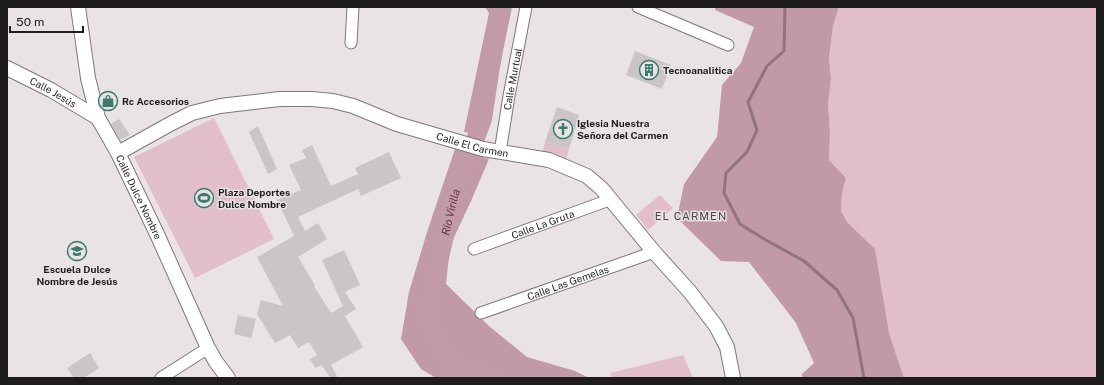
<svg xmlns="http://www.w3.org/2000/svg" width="1104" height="385" viewBox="0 0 1104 385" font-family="'Public Sans',sans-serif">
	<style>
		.green { fill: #e2beca }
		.forest { fill: #c199a7 }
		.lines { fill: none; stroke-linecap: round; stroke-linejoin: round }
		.stream { stroke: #91747e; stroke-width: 3 }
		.river { stroke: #c29aa8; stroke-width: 18 }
		.building { fill: #cbc5c7 }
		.minor-casing { stroke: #7d7779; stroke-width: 13 }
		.tertiary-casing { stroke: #7d7779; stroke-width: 16 }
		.minor { stroke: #fff; stroke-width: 11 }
		.tertiary { stroke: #fff; stroke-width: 14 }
		.labels { text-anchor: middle; stroke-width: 3; stroke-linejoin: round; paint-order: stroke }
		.poi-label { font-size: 10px; font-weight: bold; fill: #1e1c1d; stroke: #e9e3e5; text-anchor: start }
		.street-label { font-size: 10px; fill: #1e1c1d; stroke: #e9e3e5 }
		.water-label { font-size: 11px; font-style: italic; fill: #653146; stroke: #e9e3e5 }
		.neighbourhood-label { font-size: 11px; letter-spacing: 1px; fill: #494446; stroke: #e9e3e5 }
	</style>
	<rect width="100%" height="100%" fill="#e9e3e5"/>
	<path class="green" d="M839,7H1097V378H904L889,333L875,249L847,222L841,211L842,193L846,178L829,160L830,132L828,104L831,79L829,58L833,26Z
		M214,118L274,239L195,278L134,157Z
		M545,142L569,149L566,161L542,155Z
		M660,195L673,208L648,230L636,215Z
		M683,355L693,378H612L610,373Z"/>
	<path class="forest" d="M485,7H512L486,135L464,132L489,13Z
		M716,7H839L833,26L829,58L831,79L828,104L830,132L829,160L846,178L842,193L841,211L847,222L875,249L889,333L904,378H802V374L814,363L796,323L749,262L721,261L677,218L684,184L717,137L722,85L741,63L754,27L715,10Z
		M455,149L489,159L471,201L450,246L446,284L489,326L527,357L575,371L589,378H436L421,369L401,339L409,292L428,229Z"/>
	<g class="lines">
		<path class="stream" d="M785,7L784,51L767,66L748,102L757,130L747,152L726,173L724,193L740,224L764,239L804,261L837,290L853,318L864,378"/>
		<path class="river" id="s1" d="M499,378L448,363L426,319L454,196L483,119L500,7"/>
	</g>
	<path class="building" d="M635,51L671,65L662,89L626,75Z
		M557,107L579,115L569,149L545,142Z
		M119,119L130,135L120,140L111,124Z
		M258,126L277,169L268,174L249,132Z
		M312,145L331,186L358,174L355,168L389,152L401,178L361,196L358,189L298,217L305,231L318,223L327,239L298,257L315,285L314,286L331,313L343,306L322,260L344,250L360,285L345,292L356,309L345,316L363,347L331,365L338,378H330L322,365L315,368L310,359L317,355L309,342L298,348L290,335L275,343L257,314L261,300L283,306L257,257L294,236L277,200L301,190L289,165L306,158L302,150Z
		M238,315L256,319L251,338L234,334Z
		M90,353L99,368L84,378H74L67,368Z"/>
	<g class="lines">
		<defs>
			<g id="minor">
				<path d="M638,7L728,45"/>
				<path d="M351,43L353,7"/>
				<path id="s2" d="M500,152L509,96L526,7"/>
				<path id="s3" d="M474,249L612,199"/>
				<path id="s4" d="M481,313L654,252"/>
				<path d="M161,378L208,348"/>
			</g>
			<g id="tertiary">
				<path id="s5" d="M78,7L88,78L98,118L118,153L157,234L208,348L216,362L228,378"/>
				<path id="s6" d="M7,68L51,90L98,118"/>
				<path id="s7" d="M118,153L172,123L192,113L220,106L280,99H312L333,101L353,106L397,124L483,149L549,160L587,176L602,189L654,252L690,292L716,326L727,347L733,378"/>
			</g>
		</defs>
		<use href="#minor" class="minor-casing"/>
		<use href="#tertiary" class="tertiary-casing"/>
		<use href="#minor" class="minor"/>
		<use href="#tertiary" class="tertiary"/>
	</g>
	<defs>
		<symbol id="building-ring" viewBox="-11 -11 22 22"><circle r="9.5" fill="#e9e3e5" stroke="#3a7b6c" stroke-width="1.5"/><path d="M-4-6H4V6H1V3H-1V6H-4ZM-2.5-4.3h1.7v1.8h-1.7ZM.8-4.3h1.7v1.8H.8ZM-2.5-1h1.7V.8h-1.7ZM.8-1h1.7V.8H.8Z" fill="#3a7b6c"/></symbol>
		<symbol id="shop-ring" viewBox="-11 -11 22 22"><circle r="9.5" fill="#e9e3e5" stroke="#3a7b6c" stroke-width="1.5"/><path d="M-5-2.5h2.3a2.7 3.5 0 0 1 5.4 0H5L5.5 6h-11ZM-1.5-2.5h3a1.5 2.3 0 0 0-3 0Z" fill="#3a7b6c"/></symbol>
		<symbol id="church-ring" viewBox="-11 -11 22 22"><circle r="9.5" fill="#e9e3e5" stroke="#3a7b6c" stroke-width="1.5"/><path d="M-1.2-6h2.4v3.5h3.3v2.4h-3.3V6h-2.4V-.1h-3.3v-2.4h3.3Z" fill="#3a7b6c"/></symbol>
		<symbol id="stadium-ring" viewBox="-11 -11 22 22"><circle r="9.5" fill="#e9e3e5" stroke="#3a7b6c" stroke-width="1.5"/><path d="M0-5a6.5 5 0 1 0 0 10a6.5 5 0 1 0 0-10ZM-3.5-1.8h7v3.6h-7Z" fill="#3a7b6c"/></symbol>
		<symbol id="school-ring" viewBox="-11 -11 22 22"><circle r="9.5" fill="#e9e3e5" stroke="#3a7b6c" stroke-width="1.5"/><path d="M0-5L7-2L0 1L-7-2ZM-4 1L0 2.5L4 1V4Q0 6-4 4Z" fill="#3a7b6c"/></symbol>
	</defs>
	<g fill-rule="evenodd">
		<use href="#building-ring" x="638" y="59" width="22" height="22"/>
		<use href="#shop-ring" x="97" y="90" width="22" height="22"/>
		<use href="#church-ring" x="552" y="118" width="22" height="22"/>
		<use href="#stadium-ring" x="193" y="187" width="22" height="22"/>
		<use href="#school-ring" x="66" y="240" width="22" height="22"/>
	</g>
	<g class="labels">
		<g class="poi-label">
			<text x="663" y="74">Tecnoanalitica</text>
			<text x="122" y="105">Rc Accesorios</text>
			<text x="577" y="127">Iglesia Nuestra<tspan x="577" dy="12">Señora del Carmen</tspan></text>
			<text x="218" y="196">Plaza Deportes<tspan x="218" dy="12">Dulce Nombre</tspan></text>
			<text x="77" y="273" text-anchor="middle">Escuela Dulce<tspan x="77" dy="12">Nombre de Jesús</tspan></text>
		</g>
		<g class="street-label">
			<text dy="4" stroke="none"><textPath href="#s2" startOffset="74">Calle Murtual</textPath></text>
			<text dy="4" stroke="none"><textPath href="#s6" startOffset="52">Calle Jesús</textPath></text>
			<text dy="4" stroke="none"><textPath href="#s7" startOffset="373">Calle El Carmen</textPath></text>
			<text dy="4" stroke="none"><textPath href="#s5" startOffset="202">Calle Dulce Nombre</textPath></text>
			<text dy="4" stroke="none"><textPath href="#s3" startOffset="73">Calle La Gruta</textPath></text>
			<text dy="4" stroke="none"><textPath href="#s4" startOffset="92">Calle Las Gemelas</textPath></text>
		</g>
		<g class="water-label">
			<text dy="4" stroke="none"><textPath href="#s1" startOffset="212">Río Virilla</textPath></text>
		</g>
		<g class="neighbourhood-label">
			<text x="691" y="220">EL CARMEN</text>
		</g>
	</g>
	<rect width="1104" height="385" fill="none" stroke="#1e1c1d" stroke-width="16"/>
	<path d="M10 26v6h73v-6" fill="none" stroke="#1e1c1d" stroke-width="2"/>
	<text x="16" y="26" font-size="12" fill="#1e1c1d" stroke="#e9e3e5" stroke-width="3" paint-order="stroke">50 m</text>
</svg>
